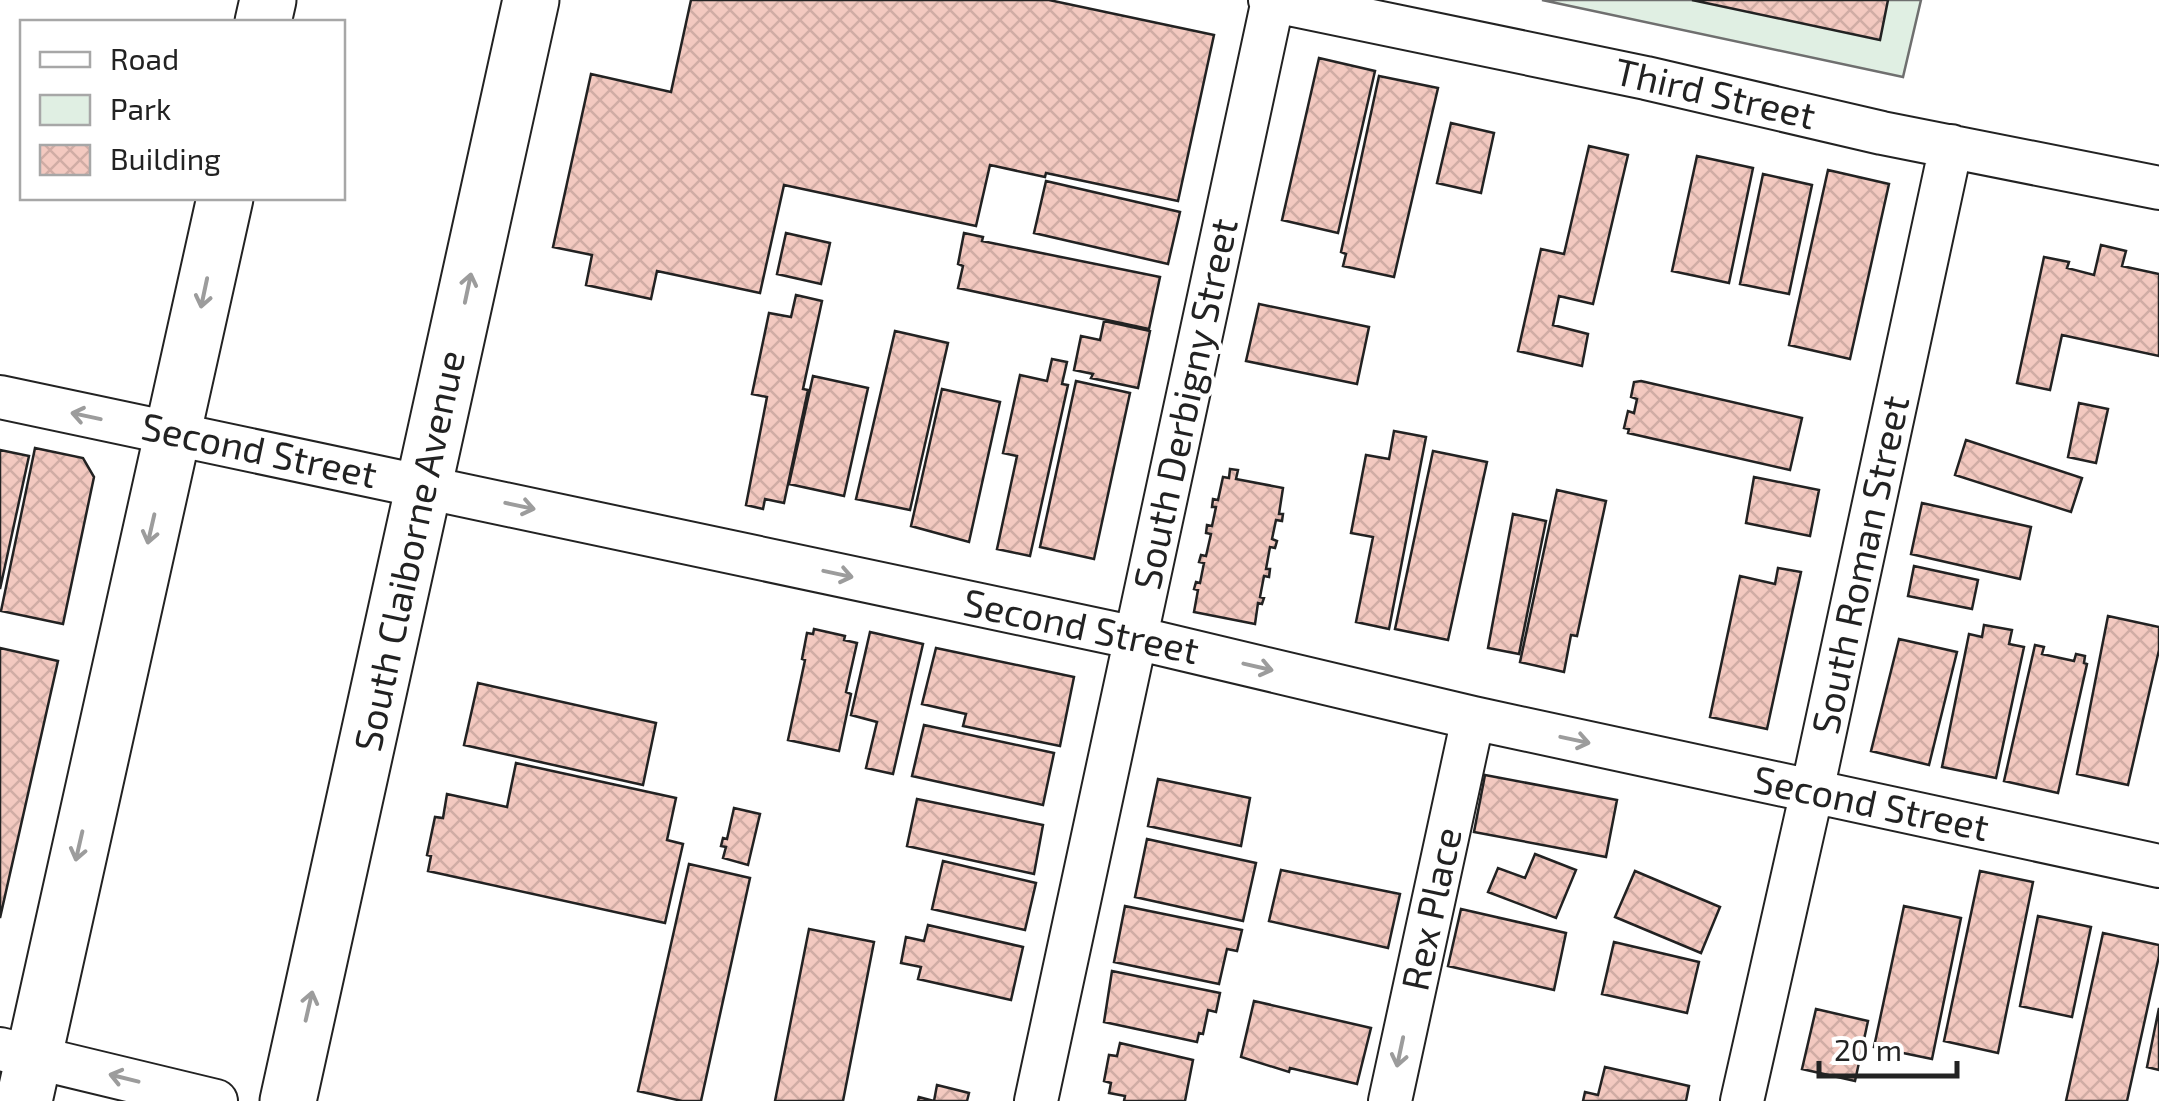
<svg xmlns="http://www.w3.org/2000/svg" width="2159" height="1101" viewBox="0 0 2159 1101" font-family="'Exo 2',sans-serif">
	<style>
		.green { fill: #e0efe3; stroke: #6f6f6f; stroke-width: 2.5 }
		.building { fill: url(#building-cross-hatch); stroke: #222; stroke-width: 2.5 }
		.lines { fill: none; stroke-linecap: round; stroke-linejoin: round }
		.minor-casing { stroke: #222; stroke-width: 46 }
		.primary-casing { stroke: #222; stroke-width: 59 }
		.minor { stroke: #fff; stroke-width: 42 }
		.primary { stroke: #fff; stroke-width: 55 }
		.oneway { stroke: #9c9c9c }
		.labels { text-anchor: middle; stroke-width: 8; stroke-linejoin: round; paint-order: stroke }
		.street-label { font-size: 38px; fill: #222; stroke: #fff }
	</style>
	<defs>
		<pattern id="building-cross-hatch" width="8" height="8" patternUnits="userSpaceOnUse" patternTransform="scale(2.5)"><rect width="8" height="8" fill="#f3c9c0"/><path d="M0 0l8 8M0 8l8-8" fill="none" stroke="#d0aca5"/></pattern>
	</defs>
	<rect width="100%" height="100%" fill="#fff"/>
	<path class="green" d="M1542,0H1921L1903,77Z"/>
	<path class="building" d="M691,0H1049L1214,35L1178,201L1046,173L1045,177L990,165L976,226L784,185L760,293L657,271L651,299L586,285L592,255L553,247L591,74L671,92Z
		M1692,0H1888L1880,40Z
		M1319,58L1375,71L1338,233L1282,220Z
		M1379,76L1438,88L1394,277L1343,266L1346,254L1341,252Z
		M1451,123L1494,133L1481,193L1437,183Z
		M1589,146L1628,155L1593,304L1559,296L1553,325L1588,334L1582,366L1518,351L1541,249L1564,254Z
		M1697,156L1753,168L1729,283L1672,271Z
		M1828,170L1889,184L1850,359L1789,345Z
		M1763,174L1812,185L1789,294L1740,284Z
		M1046,181L1180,212L1168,264L1034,233Z
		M786,233L830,243L821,284L777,274Z
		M964,233L983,237L982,241L1160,277L1149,329L958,288L963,266L958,264Z
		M2101,245L2126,251L2122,266L2159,274V356L2062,335L2050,390L2017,383L2044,257L2069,262L2067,268L2094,275Z
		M796,295L822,301L803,389L808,390L784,503L765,499L763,509L746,505L767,397L752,394L769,313L791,317Z
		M1259,304L1369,327L1357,384L1246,361Z
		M1104,321L1150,331L1138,388L1091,378L1093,374L1074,370L1081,336L1100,340Z
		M895,331L948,343L910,510L856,499Z
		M1052,359L1067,362L1062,384L1068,385L1030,556L997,549L1017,456L1003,453L1020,375L1047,381Z
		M813,376L868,388L844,496L789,484Z
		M1076,381L1130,393L1094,559L1040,547Z
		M1641,381L1802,418L1790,470L1628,433L1629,429L1624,428L1628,411L1634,413L1637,399L1631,397L1634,382Z
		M942,389L1000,402L969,542L911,526Z
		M2079,403L2108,409L2096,463L2068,457Z
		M1394,431L1426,437L1389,629L1356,622L1373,537L1351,533L1366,455L1389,459Z
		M1966,440L2082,478L2071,512L1955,475Z
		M35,448L83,458L94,477L63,624L1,611Z
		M0,450L29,456L0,589Z
		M1433,451L1487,462L1448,640L1395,629Z
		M1230,469L1238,470L1236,479L1283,488L1279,514H1283L1282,521L1276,520L1272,539L1277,541L1275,548L1270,547L1266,569H1270L1269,577L1264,576L1260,597L1264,598L1262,604L1258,603L1255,624L1194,612L1198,590L1194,589L1196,582L1200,583L1204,563L1199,562L1201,555L1206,556L1211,534L1206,533L1207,525L1212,526L1216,507H1212L1213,499L1218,500L1223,477L1229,478Z
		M1754,477L1819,490L1810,536L1746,523Z
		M1557,490L1606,501L1577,636L1571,635L1564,672L1520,662Z
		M1922,503L2031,527L2020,579L1911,554Z
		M1513,514L1546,521L1519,654L1488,648Z
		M1914,566L1978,580L1972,609L1908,596Z
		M1778,568L1801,572L1767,729L1710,717L1740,576L1775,584Z
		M2108,616L2159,627V650L2128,785L2077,774Z
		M1984,625L2012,630L2009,644L2024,647L1996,778L1942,767L1969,634L1982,637Z
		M814,629L845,636L844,640L857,643L846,692L851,694L839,751L788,740L805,660L802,659L807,633L813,634Z
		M870,632L923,644L893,774L866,768L877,722L851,715Z
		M1899,639L1957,652L1929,765L1871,751Z
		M2035,645L2044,647L2042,654L2074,661L2076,654L2085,656L2084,663L2087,664L2058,793L2004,781Z
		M0,648L58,661L0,918Z
		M936,648L1074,677L1060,746L963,726L966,714L922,704Z
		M478,683L656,723L643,785L464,745Z
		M924,725L1054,753L1043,805L912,776Z
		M516,763L676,798L667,840L683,844L665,923L428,871L431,856L427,855L435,817L443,818L447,794L507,807Z
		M1485,775L1617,800L1606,857L1474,832Z
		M1158,779L1250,798L1241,846L1148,826Z
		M917,799L1043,825L1034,874L907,846Z
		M734,808L760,814L748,865L723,858L726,847L721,846L723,838L727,839Z
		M1147,839L1256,863L1243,921L1135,897Z
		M1535,854L1576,870L1556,918L1488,892L1498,868L1525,878Z
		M943,861L1036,883L1025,930L932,909Z
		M689,864L750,878L701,1101H682L638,1091Z
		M1281,870L1400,894L1388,948L1269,921Z
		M1635,871L1720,907L1701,953L1615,917Z
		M1980,871L2033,882L1998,1053L1944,1041Z
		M1125,906L1242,930L1237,951L1227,949L1219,984L1114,962Z
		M1904,906L1961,918L1932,1059L1874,1047Z
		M1461,909L1566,933L1554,990L1448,966Z
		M2038,916L2091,927L2072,1017L2020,1006Z
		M928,925L1023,947L1011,1000L918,979L921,967L901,963L906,937L924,941Z
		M809,929L874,942L843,1101H775Z
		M2103,933L2159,945V956L2127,1101H2066Z
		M1614,942L1699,962L1687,1013L1602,994Z
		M1112,971L1220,993L1216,1012L1208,1010L1203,1034L1199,1033L1197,1042L1104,1022Z
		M1254,1001L1371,1028L1357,1084L1290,1068L1289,1072L1241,1057Z
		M2159,1008V1070L2147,1067Z
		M1816,1009L1868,1021L1855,1081L1802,1069Z
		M1120,1043L1193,1060L1185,1101H1124L1125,1096L1109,1093L1111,1083L1104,1081L1109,1055L1117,1056Z
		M1605,1067L1689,1086L1686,1101H1583L1585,1092L1598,1095Z
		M937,1085L969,1093L967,1101H918L919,1097L934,1101Z"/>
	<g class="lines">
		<defs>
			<path id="minor" d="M1270,0L1646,78L1882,133L2159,188
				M0,397L1136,638L1473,718L2159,866
				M0,1049L216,1101
				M1036,1101L1273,0
				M1390,1101L1473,718
				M1742,1101L1812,791L1951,146"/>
			<path id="primary" d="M263,22L268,0
				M24,1101L225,198
				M288,1101L531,0"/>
		</defs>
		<use href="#minor" class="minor-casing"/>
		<use href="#primary" class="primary-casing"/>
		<use href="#minor" class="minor"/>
		<use href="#primary" class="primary"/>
	</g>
	<defs><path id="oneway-shaft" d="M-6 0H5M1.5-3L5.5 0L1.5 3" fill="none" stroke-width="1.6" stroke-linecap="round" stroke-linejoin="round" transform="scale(2.5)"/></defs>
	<g class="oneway">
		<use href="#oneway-shaft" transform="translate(468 288) rotate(-78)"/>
		<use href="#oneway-shaft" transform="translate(204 293) rotate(102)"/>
		<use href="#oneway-shaft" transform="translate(86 416) rotate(-168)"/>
		<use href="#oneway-shaft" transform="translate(520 506) rotate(12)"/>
		<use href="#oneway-shaft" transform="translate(151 529) rotate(103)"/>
		<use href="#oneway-shaft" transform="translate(838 574) rotate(12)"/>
		<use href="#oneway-shaft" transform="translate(1258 667) rotate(13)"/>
		<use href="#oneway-shaft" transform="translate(1575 740) rotate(12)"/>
		<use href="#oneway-shaft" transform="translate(79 846) rotate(103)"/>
		<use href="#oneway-shaft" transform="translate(309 1006) rotate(-77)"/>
		<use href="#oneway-shaft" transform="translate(1400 1052) rotate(102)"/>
		<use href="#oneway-shaft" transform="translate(124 1078) rotate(-166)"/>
	</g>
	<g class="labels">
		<g class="street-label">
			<text transform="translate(1715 94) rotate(13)" y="13">Third Street</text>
			<text transform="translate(1186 404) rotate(-78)" y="13">South Derbigny Street</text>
			<text transform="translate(259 451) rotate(12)" y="13">Second Street</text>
			<text transform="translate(410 551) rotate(-78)" y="13">South Claiborne Avenue</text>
			<text transform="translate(1861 565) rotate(-78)" y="13">South Roman Street</text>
			<text transform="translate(1081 627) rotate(12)" y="13">Second Street</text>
			<text transform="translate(1871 804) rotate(12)" y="13">Second Street</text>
			<text transform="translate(1432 909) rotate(-78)" y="13">Rex Place</text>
		</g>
	</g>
	<rect x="20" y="20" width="325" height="180" fill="#ffffff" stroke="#a7a7a7" stroke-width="2.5"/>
	<rect x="40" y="52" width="50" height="15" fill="#ffffff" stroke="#a7a7a7" stroke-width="2.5"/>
	<text x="110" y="70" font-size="30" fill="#222222">Road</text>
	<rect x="40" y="95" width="50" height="30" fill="#e0efe3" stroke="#a7a7a7" stroke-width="2.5"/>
	<text x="110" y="120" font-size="30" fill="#222222">Park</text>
	<rect x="40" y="145" width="50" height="30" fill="url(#building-cross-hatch)" stroke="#a7a7a7" stroke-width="2.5"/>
	<text x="110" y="170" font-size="30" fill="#222222">Building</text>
	<path d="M1819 1061v15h138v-15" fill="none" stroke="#222222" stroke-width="5"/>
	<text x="1834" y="1061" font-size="30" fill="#222222" stroke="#ffffff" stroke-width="8" paint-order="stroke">20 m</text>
</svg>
